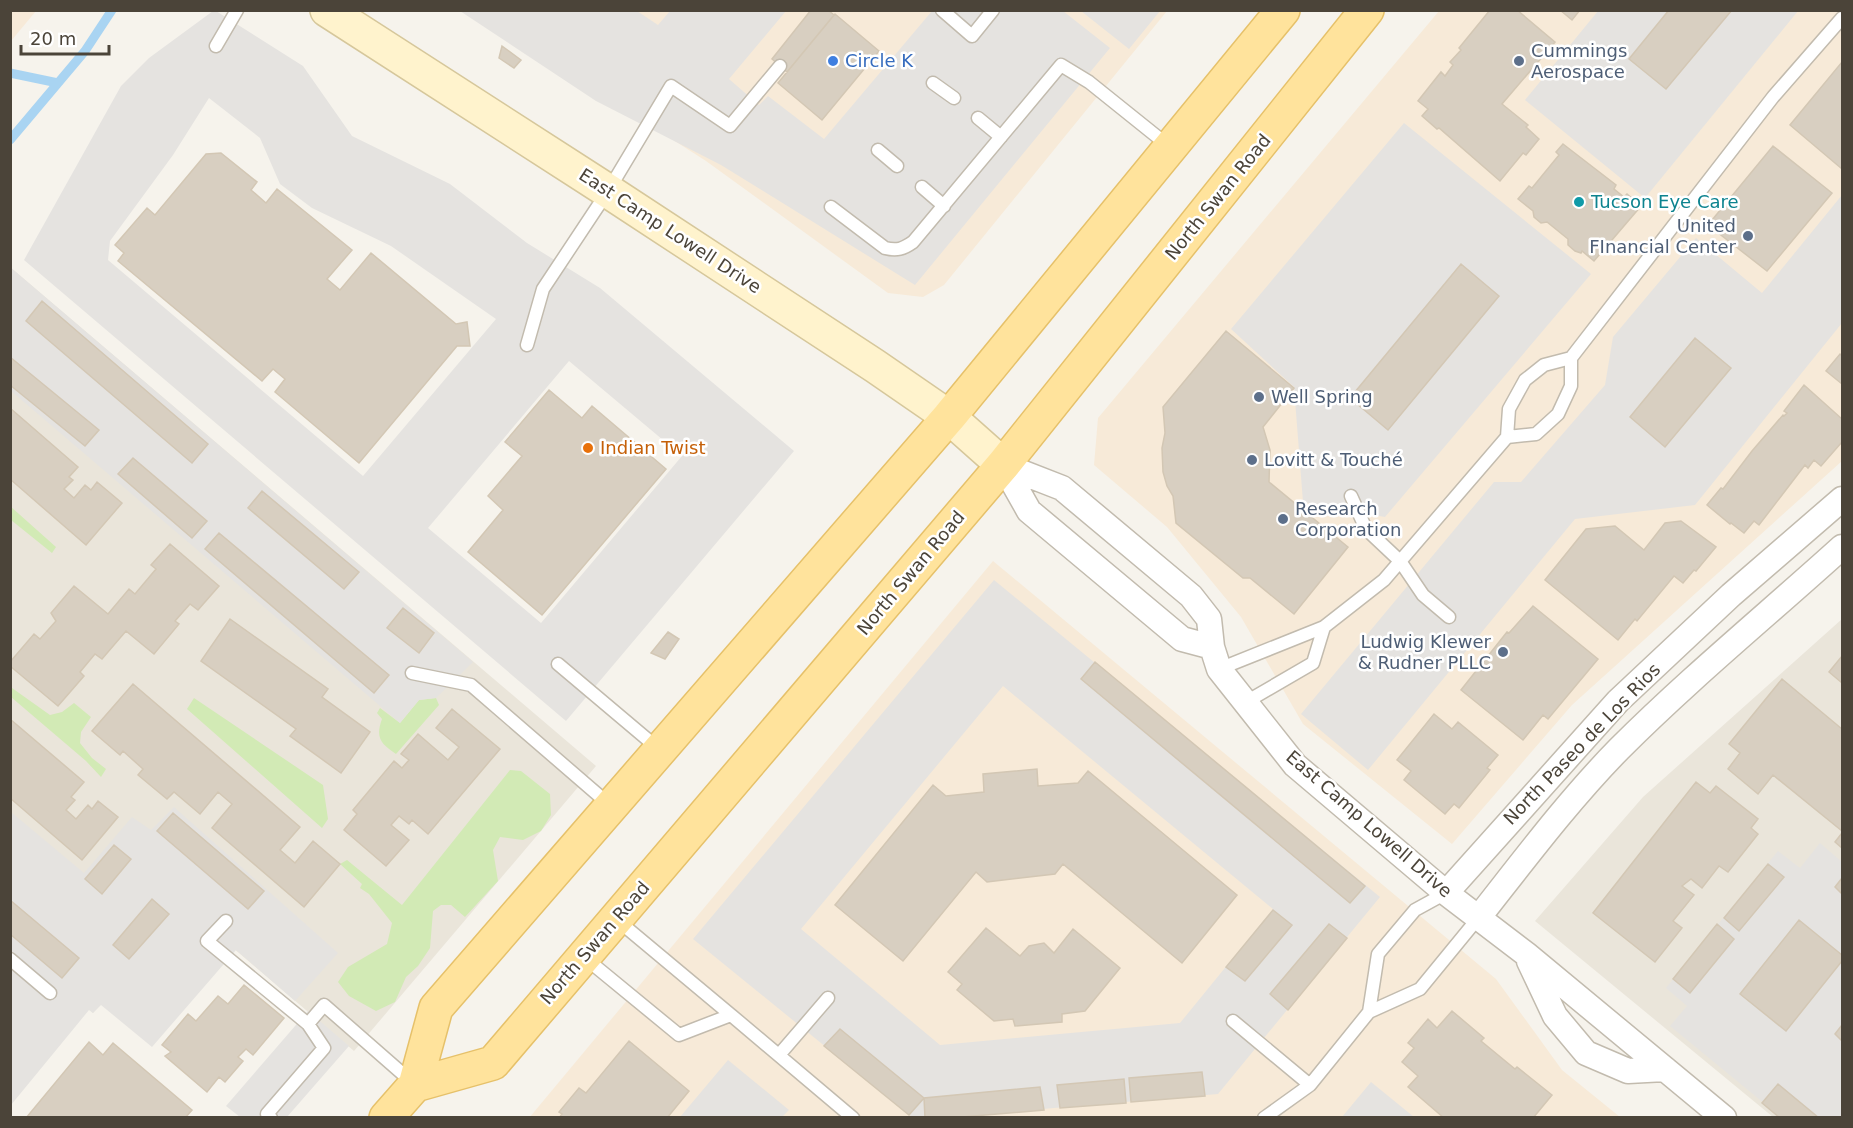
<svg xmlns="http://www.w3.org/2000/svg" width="1853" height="1128" viewBox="0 0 1853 1128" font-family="'DejaVu Sans',sans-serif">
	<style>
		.residential { fill: #eae5da }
		.commercial { fill: #f7ead8 }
		.green { fill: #d2eab5 }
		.parking { fill: #e5e3e0; fill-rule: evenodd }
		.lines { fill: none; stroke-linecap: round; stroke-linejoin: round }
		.stream { stroke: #a9d4f2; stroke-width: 9 }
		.building { fill: #d8cfc1; stroke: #d3c7b4; stroke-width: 1.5 }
		.lane-casing { stroke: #c2bbae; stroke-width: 15 }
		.street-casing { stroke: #c2bbae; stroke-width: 27 }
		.secondary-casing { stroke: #d6c79b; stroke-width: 36 }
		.primary-casing { stroke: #e6c16a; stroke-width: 36 }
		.lane { stroke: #fff; stroke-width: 12 }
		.street { stroke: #fff; stroke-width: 24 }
		.secondary { stroke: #fff3cd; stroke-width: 33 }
		.primary { stroke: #ffe39c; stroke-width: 33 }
		.shop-dot { fill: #3f7fe0; stroke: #fff; stroke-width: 2 }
		.service-dot { fill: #5c6f8a; stroke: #fff; stroke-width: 2 }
		.culture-dot { fill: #0f9aa8; stroke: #fff; stroke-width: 2 }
		.food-dot { fill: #e8710a; stroke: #fff; stroke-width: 2 }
		.labels { text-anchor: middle; stroke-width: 5; stroke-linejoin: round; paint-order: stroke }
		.service-label { font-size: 18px; fill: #4e5e75; stroke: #fff; text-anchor: start }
		.shop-label { font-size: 18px; fill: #366cbe; stroke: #fff; text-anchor: start }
		.street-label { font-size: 18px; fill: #4b4439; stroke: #fff }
		.culture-label { font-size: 18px; fill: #0d838f; stroke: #fff; text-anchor: start }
		.food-label { font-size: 18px; fill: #c56008; stroke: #fff; text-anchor: start }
	</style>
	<rect width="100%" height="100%" fill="#f6f3ec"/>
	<path class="residential" d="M10,267L596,766L354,1051L185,907L93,1013L11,942Z
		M1842,619V1117H1773L1535,921L1643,797Z"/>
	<path class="commercial" d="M11,10L36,11L11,41L10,11Z
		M472,11H1167L944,285L923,297L888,293L706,161Z
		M1439,11H1842V461L1572,705L1452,844L1303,724L1241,617L1167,527L1094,465L1098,418Z
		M993,561L1496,979L1562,1070L1620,1117L529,1118Z"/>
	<path class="green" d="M10,506L56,547L52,553L11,520Z
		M12,688L50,715L62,712L74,703L91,717L81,732L80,743L92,758L106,769L101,777L86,761L11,697Z
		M194,698L323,785L328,819L322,828L187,709Z
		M436,698L439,705L396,754C381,744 375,738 382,719L377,713L380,708L400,723L419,700Z
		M510,770L521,771L550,794L551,815L541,831L523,840L500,837L493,850L498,881L465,917L451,905H441L433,911L430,948L418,966L406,977L395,1002L376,1011L349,996L338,982L348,967L387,944L392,923L369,894L360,888L362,884L340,864L347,860L402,905Z"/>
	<path class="parking" d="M213,11H216L303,66L352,136L450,184L527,243L600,288L794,451L566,721L24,260L121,86L149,58ZM209,98L260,138L280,184L312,208L391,246L496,319L363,476L108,260L110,241L173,155ZM569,361L682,456L541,623L428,528Z
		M460,11H637L658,25L670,11H786L729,79L759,105L768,96L824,139L932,11H1063L1110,48L915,285L721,165L596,101Z
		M1081,11H1160L1129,49Z
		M1598,11H1798L1645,198L1525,100Z
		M1404,123L1591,274L1385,517L1303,502L1294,387L1231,329Z
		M1842,195V323L1695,505L1575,519L1368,770L1301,714L1494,482H1521L1605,385L1613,337L1696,238L1762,293Z
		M10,267L473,662L436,698L419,700L400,723L11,391Z
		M994,580L1380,897L1218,1094L950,1117H912L693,939ZM1003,686L1273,909L1180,1023L940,1045L801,929Z
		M174,807L338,953L295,1001L236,950L152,1047L101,1005L93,1013L89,1010L11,1105V812L84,873L132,817L151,830Z
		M1820,843L1842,862V1117H1781L1670,1026L1687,1006L1666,988L1778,851L1800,868Z
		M308,1011L349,1046L287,1117H240L226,1106Z
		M728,1060L789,1110L782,1117H680Z
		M1371,1082L1414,1117H1342Z"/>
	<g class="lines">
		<path class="stream" d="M10,73L58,83
			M10,140L85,51L112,10"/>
	</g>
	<path class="building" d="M811,10H828L834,15L787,72L772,59Z
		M1490,10H1517L1555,42L1502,104L1528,125L1526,127L1539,139L1526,155L1523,153L1500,181L1439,128L1437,129L1422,116L1428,109L1418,101L1441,72L1445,76L1453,65L1450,62L1461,50L1459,48Z
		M1560,10H1580L1572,20Z
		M1669,10H1732L1666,89L1629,59Z
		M835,14L879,51L822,120L778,83Z
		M502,46L521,60L514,68L499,58Z
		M1842,62V169L1790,125Z
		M1563,144L1616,185L1614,189L1624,197L1627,194L1641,206L1594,261L1582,251L1581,253L1575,251L1568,245V239L1547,222L1541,223L1534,217L1533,211L1518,199L1529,186L1532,188L1559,155L1556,152Z
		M1773,146L1832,193L1767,271L1708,225Z
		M221,153L257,182L251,190L266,203L277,189L352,250L327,279L340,290L371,253L456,324L467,322L470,346H457L359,463L275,392L285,379L273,369L262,381L118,261L124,253L115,245L147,208L155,215L206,154Z
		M1461,264L1499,296L1388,430L1350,398Z
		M42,301L208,444L192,463L26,321Z
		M1226,331L1294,388L1263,427L1270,450L1269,482L1348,547L1294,614L1250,578H1243L1176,523L1173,496L1167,486L1163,472L1162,448L1165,433L1163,407Z
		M1695,338L1731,368L1665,447L1630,417Z
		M1840,354L1842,356V384L1826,371Z
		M10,357L99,430L85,446L10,385Z
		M1804,385L1842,419V442L1821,466L1814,460L1808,468L1805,465L1759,525L1754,521L1744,533L1731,523L1730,524L1707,505L1721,488L1723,489L1752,451L1783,415L1784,416L1787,413L1784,411Z
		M549,390L582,418L592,406L666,469L542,615L468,552L503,510L488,496L522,456L505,442Z
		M10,408L78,467L69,477L73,480L64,489L74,498L85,485L91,490L97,482L122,503L86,545L10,479Z
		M133,458L207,521L192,538L118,474Z
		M262,491L359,572L344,589L248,508Z
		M1681,521L1716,547L1696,571L1694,570L1683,583L1674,576L1637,621L1635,619L1618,640L1545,580L1586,529L1615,526L1644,550L1665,523Z
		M219,533L389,675L374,693L205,549Z
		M170,544L219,586L198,610L190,604L175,621L179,624L154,654L126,631L102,659L95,654L80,672L84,676L58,706L10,666V662L34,634L40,639L56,621L51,613L74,586L108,614L129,589L135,594L156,569L151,565Z
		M1533,606L1598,659L1548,719L1543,715L1523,740L1461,690L1507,632L1509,633Z
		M403,608L434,633L419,653L387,628Z
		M230,619L328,689L322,697L370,732L341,773L290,736L296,729L201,661Z
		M668,632L679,639L665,659L651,653Z
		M1842,656V683L1829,672Z
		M1095,662L1365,886L1350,903L1081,679Z
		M1782,679L1842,729V831L1773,775L1758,794L1728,769L1740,753L1729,744Z
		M133,684L300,827L280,850L295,863L313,841L340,864L304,907L212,828L232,804L218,792L200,814L174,792L167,799L138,775L143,769L123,751L120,755L92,731Z
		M452,709L500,749L428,834L412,820L409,824L399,816L391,825L409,840L386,866L344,830L357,814L353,810L394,761L402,768L409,760L401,754L418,734L448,760L459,747L436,728Z
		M1434,714L1452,729L1458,722L1498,755L1487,768L1490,770L1459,808L1454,804L1445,814L1404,780L1411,771L1397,760Z
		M10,719L84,782L71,797L75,800L66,810L76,819L88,805L92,809L98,801L118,817L82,860L10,798Z
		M1037,769L1038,786L1078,783L1088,771L1237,895L1182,963L1063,864L1055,874L987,882L976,872L903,961L835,905L933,785L946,796L984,792L983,774Z
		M1696,782L1710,793L1716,786L1758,819L1751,828L1758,834L1728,872L1719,866L1702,888L1691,879L1682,886L1694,895L1673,921L1682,928L1655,962L1593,913Z
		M173,813L264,891L248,909L157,831Z
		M1842,833V848L1835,842Z
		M114,845L131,859L102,894L85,879Z
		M1768,864L1784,877L1739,931L1724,918Z
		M1842,878V894L1835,887Z
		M152,899L169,914L129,959L113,945Z
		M10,900L79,958L62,978L10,934Z
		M1273,910L1292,925L1245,981L1226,967Z
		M1799,920L1842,955V961L1786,1031L1740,994Z
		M1329,924L1347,938L1288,1010L1270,994Z
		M1717,924L1734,939L1690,993L1673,979Z
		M986,928L1020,956L1029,946L1044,943L1054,953L1073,929L1120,968L1085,1011L1062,1014V1022L1015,1026L1013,1019L994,1021L957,990L962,984L948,972Z
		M244,985L284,1018L253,1055L246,1049L238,1057L243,1061L225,1082L219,1077L207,1092L165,1056L171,1052L162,1045L188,1014L196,1021L218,996L228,1004Z
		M1452,1011L1484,1038L1481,1041L1515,1069L1517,1067L1552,1095L1533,1118H1444L1408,1087L1418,1076L1402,1062L1414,1048L1408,1043L1428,1019L1437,1028Z
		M1842,1025V1041L1835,1034Z
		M840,1029L924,1098L909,1115L824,1046Z
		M629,1041L689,1091L667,1118H559L562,1114L559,1112L579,1088L586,1093Z
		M89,1042L103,1055L113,1043L192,1110L185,1118H26Z
		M1202,1072L1205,1096L1131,1102L1129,1078Z
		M1124,1079L1126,1103L1060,1108L1057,1085Z
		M1778,1084L1819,1118H1780L1762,1103Z
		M1040,1087L1044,1110L950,1118H925L924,1098Z"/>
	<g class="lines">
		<defs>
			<path id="lane" d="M942,10L972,36L993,10
				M216,46L237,10
				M933,83L954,98
				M978,118L1001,137
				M878,150L897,166
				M922,187L944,206
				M831,207L885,248C897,251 903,249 913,242L1061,65L1089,82L1170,147
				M527,345L543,289L608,191L671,86L730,126L780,66
				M1507,437L1536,434L1558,414L1571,386V358
				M1351,496L1366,529L1400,561L1423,595L1449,617
				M558,664L660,750
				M1219,669L1324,627L1384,580L1507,437L1509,409L1525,380L1544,365L1571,358L1773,97L1842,18
				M412,673L471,685L611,806
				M1246,702L1313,663L1324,627
				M226,921L207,941L308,1024L324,1005L412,1082
				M584,957L679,1035L731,1015L616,919
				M10,959L50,993
				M1369,1012L1378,954L1415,910L1446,893
				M731,1015L853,1118
				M1233,1021L1310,1085
				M779,1055L828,998
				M271,1118L267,1114L324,1048L308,1024
				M1264,1118L1310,1085L1369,1012L1420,989L1479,917"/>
			<path id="street" d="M1003,465L1062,488L1191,596L1209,619L1212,647L1219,669L1295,765L1446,893L1526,954L1724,1118
				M1003,465L1029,511L1182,639L1212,647
				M1446,893L1618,701L1731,595L1842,499
				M1479,917C1524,860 1568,801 1619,749C1690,678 1768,614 1842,547
				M1529,961L1555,1016L1586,1053L1628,1071L1665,1069"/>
			<path id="secondary" d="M327,10L608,191L875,366L949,417L1003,465"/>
			<path id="primary" d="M415,1085L493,1063L1003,465L1367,10
				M386,1118L415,1085L436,1008L949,417L1283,10"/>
		</defs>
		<use href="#lane" class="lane-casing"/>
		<use href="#street" class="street-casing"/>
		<use href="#secondary" class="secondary-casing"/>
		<use href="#primary" class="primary-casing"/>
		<use href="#lane" class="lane"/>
		<use href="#street" class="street"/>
		<use href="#secondary" class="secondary"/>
		<use href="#primary" class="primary"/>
	</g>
	<circle class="shop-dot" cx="833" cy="61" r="6"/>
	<g class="service-dot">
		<circle cx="1519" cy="61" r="6"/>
		<circle cx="1748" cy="236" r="6"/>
		<circle cx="1259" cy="397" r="6"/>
		<circle cx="1252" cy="460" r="6"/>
		<circle cx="1283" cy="519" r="6"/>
		<circle cx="1503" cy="652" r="6"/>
	</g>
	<circle class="culture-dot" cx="1579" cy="202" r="6"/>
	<circle class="food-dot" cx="588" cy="448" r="6"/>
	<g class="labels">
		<g class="service-label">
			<text x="1531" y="57">Cummings<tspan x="1531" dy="21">Aerospace</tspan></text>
			<text x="1736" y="232" text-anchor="end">United<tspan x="1736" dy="21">FInancial Center</tspan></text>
			<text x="1271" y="403">Well Spring</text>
			<text x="1264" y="466">Lovitt &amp; Touché</text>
			<text x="1295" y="515">Research<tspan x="1295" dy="21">Corporation</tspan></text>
			<text x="1491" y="648" text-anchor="end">Ludwig Klewer<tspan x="1491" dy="21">&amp; Rudner PLLC</tspan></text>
		</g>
		<g class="shop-label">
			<text x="845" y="67">Circle K</text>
		</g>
		<g class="street-label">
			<text transform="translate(1218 197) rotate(-51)" y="6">North Swan Road</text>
			<text transform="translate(670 231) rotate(33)" y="6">East Camp Lowell Drive</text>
			<text transform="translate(911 573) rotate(-50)" y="6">North Swan Road</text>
			<text transform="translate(1582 744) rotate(-46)" y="6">North Paseo de Los Rios</text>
			<text transform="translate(1369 824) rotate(41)" y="6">East Camp Lowell Drive</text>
			<text transform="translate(595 943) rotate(-49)" y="6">North Swan Road</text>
		</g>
		<g class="culture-label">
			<text x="1591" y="208">Tucson Eye Care</text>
		</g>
		<g class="food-label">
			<text x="600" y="454">Indian Twist</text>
		</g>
	</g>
	<rect width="1853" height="1128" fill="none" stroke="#4b4439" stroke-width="24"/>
	<path d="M21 45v9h88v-9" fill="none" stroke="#4b4439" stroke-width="3"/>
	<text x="30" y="45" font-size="18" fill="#4b4439" stroke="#ffffff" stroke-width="4.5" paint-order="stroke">20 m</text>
</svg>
